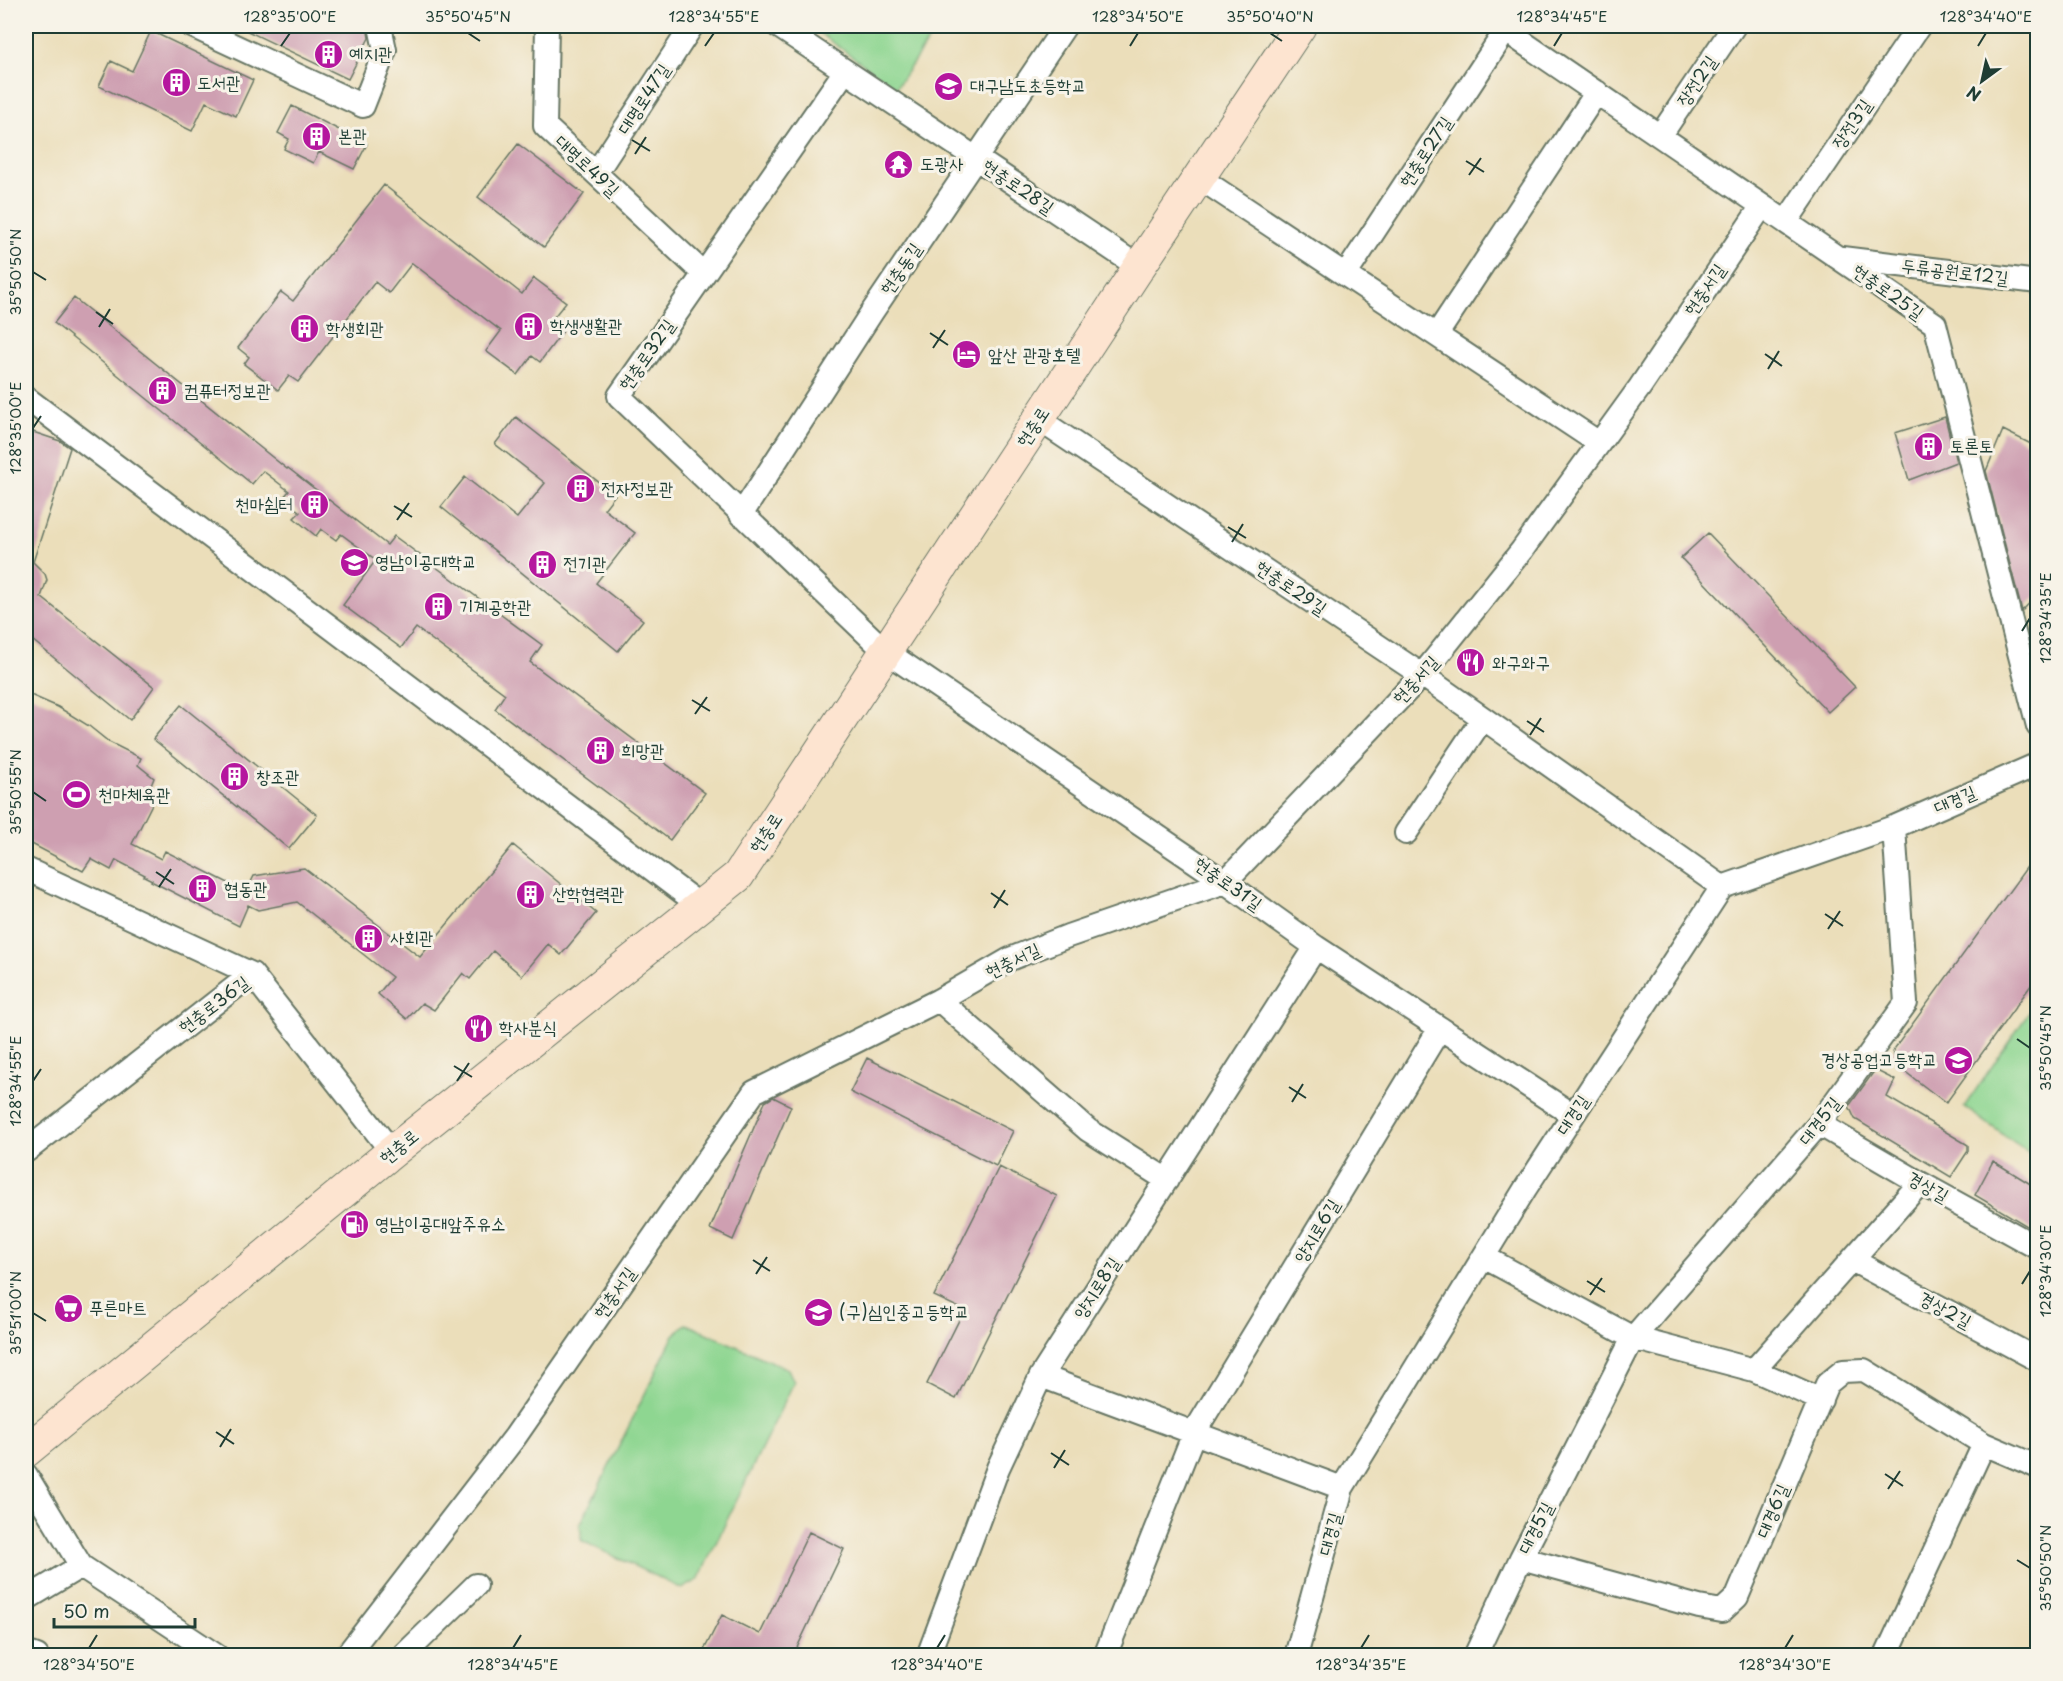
<svg xmlns="http://www.w3.org/2000/svg" width="2063" height="1681" viewBox="0 0 2063 1681" font-family="'Playpen Sans','Poor Story',sans-serif">
	<style>
		.green { fill: #8ed691; stroke: #568a62; stroke-width: 1.5 }
		.building { fill: #ce9fb1 }
		.lines { fill: none; stroke-linecap: round; stroke-linejoin: round }
		.street-casing { stroke: #667563; stroke-width: 26 }
		.secondary-casing { stroke: #667563; stroke-width: 34 }
		.street { stroke: #fff; stroke-width: 22 }
		.secondary { stroke: #fde4d0; stroke-width: 32 }
		.ticks { fill: none; stroke: #1f3d34; stroke-width: 2 }
		.labels { text-anchor: middle; stroke-width: 6; stroke-linejoin: round; paint-order: stroke }
		.poi-label { font-size: 18px; fill: #1f3d34; stroke: #f7f3e8; text-anchor: start }
		.street-label { font-size: 18px; fill: #1f3d34; stroke: #f7f3e8 }
		.neatline { fill: none; stroke: #1f3d34; stroke-width: 2 }
		.ticks-label { font-size: 15px; text-anchor: middle; fill: #1f3d34 }
	</style>
	<rect width="100%" height="100%" fill="#f7f3e8"/>
	<filter id="ink" filterUnits="userSpaceOnUse"><feTurbulence type="fractalNoise" baseFrequency=".0167" numOctaves="2"/><feDisplacementMap in="SourceGraphic" scale="12" xChannelSelector="R" yChannelSelector="G"/><feConvolveMatrix kernelMatrix="1 2 1 2 8 2 1 2 1" color-interpolation-filters="sRGB"/></filter>
	<filter id="wash" filterUnits="userSpaceOnUse"><feTurbulence type="fractalNoise" baseFrequency=".008" numOctaves="4" result="noise"/><feDisplacementMap in="SourceGraphic" scale="24" xChannelSelector="R" yChannelSelector="G"/><feGaussianBlur stdDeviation="1.35" result="paint"/><feColorMatrix in="noise" values="0 0 0 0 0 0 0 0 0 0 0 0 0 0 0 0 0 1.4 0 .05"/><feComposite in="paint" operator="in"/></filter>
	<g filter="url(#wash)">
		<rect width="100%" height="100%" fill="#ebdeba"/>
		<path class="green" d="M810,26H938L896,88Z
			M2037,1001V1158L1964,1107Z
			M686,1324L788,1369L794,1382L698,1580L682,1589L582,1541L580,1525L674,1335Z"/>
		<g id="blocks">
			<path class="building" d="M237,26H367L369,38L348,79Z
				M151,31L253,80L236,116L206,102L192,131L99,86L111,61L132,71Z
				M292,106L367,144L354,169L319,152L313,163L284,149L289,139L278,133Z
				M518,144L584,194L544,247L478,197Z
				M384,185L522,294L534,278L566,302L553,318L566,327L540,362L532,356L518,375L486,351L501,331L412,263L389,293L375,282L298,382L289,376L278,390L244,364L249,357L238,348L281,292L293,301Z
				M74,298L287,469L288,468L387,545L394,536L542,645L530,662L705,793L670,840L495,709L505,694L416,628L401,648L343,605L376,560L341,534L336,540L321,529L316,536L294,518L300,512L283,498L289,491L263,471L252,484L54,323Z
				M516,417L615,495L604,509L635,533L596,583L643,620L618,651L441,507L465,477L517,518L545,483L495,444Z
				M1945,417L1956,462L1909,480L1895,433Z
				M2003,430L2037,447V595L2022,611L1986,471Z
				M33,432L60,441L70,448L33,562L45,574L47,580L41,597L154,687L130,720L26,635V454Z
				M1708,533L1855,687L1828,712L1681,558Z
				M26,693L58,707L89,726L109,742L141,758L138,765L154,778L148,793L156,796L132,844L161,859L165,851L246,892L254,876L304,868L420,957L513,845L596,913L561,955L548,944L522,976L493,951L470,979L463,973L434,1010L422,1003L407,1019L378,994L392,977L297,902L258,910L248,905L239,926L151,881L152,880L144,876L145,875L116,860L111,870L91,859L83,871L26,841Z
				M181,705L317,815L289,849L153,739Z
				M2037,853V977L1946,1103L1903,1070L1892,1052Z
				M867,1058L1013,1131L996,1166L850,1092Z
				M1875,1070L1895,1080L1887,1097L1968,1145V1151L1951,1177L1855,1119L1849,1106Z
				M773,1097L791,1106L733,1240L710,1229L765,1102Z
				M1993,1161L2037,1188V1232L1975,1195Z
				M999,1167L1057,1196L956,1399L927,1384L964,1310L934,1296Z
				M809,1532L844,1549L793,1656H701L722,1615L760,1634Z"/>
		</g>
	</g>
	<g filter="url(#ink)">
		<use href="#blocks" fill-opacity="0" stroke="#667563" stroke-width="1.5"/>
		<g class="lines">
			<defs>
				<path id="street" d="M192,26L363,106L385,50L380,26
					M547,26L545,126L704,274
					M778,26L1139,267
					M1499,26L1935,324L2038,726
					M845,71L619,396L885,651L1225,882L1316,947L1573,1115
					M1660,136L1734,26
					M596,173L692,26
					M1198,177L1599,443
					M1786,222L1919,26
					M1842,258L2038,282
					M1346,274L1506,30
					M1437,334L1597,92
					M26,398L701,906
					M1038,419L1422,675L1722,887
					M741,515L872,312L1065,26
					M1406,833L1483,718
					M26,869L252,974L392,1152
					M939,1000L1088,1130L1167,1180
					M1819,1124L1920,1183L2038,1248
					M26,1151L252,974
					M1484,1257L1633,1338L1754,1370L1821,1400
					M1852,1260L2038,1360
					M1754,1370L1920,1183
					M1041,1376L1342,1488
					M26,1475L81,1566L217,1656
					M1521,1558L1699,1607L1722,1611L1737,1597L1827,1384L1843,1371L1864,1370L1984,1444L2038,1467
					M26,1599L81,1566
					M26,1652L37,1656
					M346,1656L515,1437L754,1092L939,1000L1010,959L1068,936L1225,882L1422,675L1522,550L1640,387L1762,206
					M403,1656L476,1585
					M928,1656L998,1468L1041,1376L1316,947
					M1105,1656L1194,1433L1440,1028
					M1296,1656L1342,1488L1525,1189L1722,887L1894,827L2038,764
					M1475,1656L1521,1558L1633,1338L1819,1124L1906,1003L1894,827
					M1886,1656L1984,1444"/>
				<path id="secondary" d="M26,1451L392,1152L738,876L1139,267L1300,26"/>
			</defs>
			<use href="#street" class="street-casing"/>
			<use href="#secondary" class="secondary-casing"/>
			<use href="#street" class="street"/>
			<use href="#secondary" class="secondary"/>
		</g>
	</g>
	<path class="ticks" d="M468,33L480,41M1270,33L1282,41M281,46L290,33M705,46L714,33M1130,46L1138,33M1554,46L1562,33M1978,46L1986,33M632,140L650,151M635,154L646,137M1466,161L1484,172M1469,175L1481,158M33,272L46,280M96,312L113,324M99,327L110,309M930,333L948,345M933,348L945,330M1765,354L1782,366M1768,369L1779,351M33,428L41,416M394,506L412,517M397,520L409,503M1228,527L1246,538M1232,542L1243,524M2022,631L2030,618M692,700L710,711M695,714L707,697M1527,721L1544,732M1530,735L1541,718M33,792L46,801M156,872L174,884M159,887L171,869M991,893L1008,905M994,908L1005,890M1825,914L1843,926M1828,929L1840,911M2017,1039L2030,1048M454,1066L472,1077M33,1081L41,1069M457,1081L469,1063M1289,1087L1306,1098M1292,1102L1303,1084M753,1260L770,1271M756,1274L767,1257M1587,1281L1605,1292M2022,1284L2030,1271M1590,1295L1602,1278M33,1313L46,1321M216,1432L234,1444M220,1447L231,1429M1051,1453L1069,1465M1054,1468L1065,1450M1885,1474L1903,1486M1888,1489L1900,1471M2017,1560L2030,1568M89,1648L97,1635M513,1648L521,1635M937,1648L945,1635M1361,1648L1369,1635M1785,1648L1793,1635"/>
	<defs>
		<symbol id="building-disc" viewBox="-11 -11 22 22"><circle r="9.5" fill="#b5179e" stroke="#f7f3e8"/><path d="M-4-6H4V6H1V3H-1V6H-4ZM-2.5-4.3h1.7v1.8h-1.7ZM.8-4.3h1.7v1.8H.8ZM-2.5-1h1.7V.8h-1.7ZM.8-1h1.7V.8H.8Z" fill="#fff"/></symbol>
		<symbol id="school-disc" viewBox="-11 -11 22 22"><circle r="9.5" fill="#b5179e" stroke="#f7f3e8"/><path d="M0-5L7-2L0 1L-7-2ZM-4 1L0 2.5L4 1V4Q0 6-4 4Z" fill="#fff"/></symbol>
		<symbol id="temple-disc" viewBox="-11 -11 22 22"><circle r="9.5" fill="#b5179e" stroke="#f7f3e8"/><path d="M0-6L5-2H3V0L6.5 2.5H4V6H1.5V3h-3V6H-4V2.5H-6.5L-3 0V-2H-5Z" fill="#fff"/></symbol>
		<symbol id="hotel-disc" viewBox="-11 -11 22 22"><circle r="9.5" fill="#b5179e" stroke="#f7f3e8"/><path d="M-6-4.5h1.5V1H6V5H4.5V3h-9V5H-6ZM-4 0a1.8 1.8 0 1 1 3.6 0ZM.5 0V-2.5h3Q6-2.5 6 0Z" fill="#fff"/></symbol>
		<symbol id="university-disc" viewBox="-11 -11 22 22"><circle r="9.5" fill="#b5179e" stroke="#f7f3e8"/><path d="M0-5L7-2L0 1L-7-2ZM-4 1L0 2.5L4 1V4Q0 6-4 4Z" fill="#fff"/></symbol>
		<symbol id="restaurant-disc" viewBox="-11 -11 22 22"><circle r="9.5" fill="#b5179e" stroke="#f7f3e8"/><path d="M-5-6h1v4h1v-4h1v4h1v-4h1v5L-1.5 .5V6h-2V.5L-5-1ZM5-6V6H3V1.5H1.5Q1.5-4 5-6Z" fill="#fff"/></symbol>
		<symbol id="stadium-disc" viewBox="-11 -11 22 22"><circle r="9.5" fill="#b5179e" stroke="#f7f3e8"/><path d="M0-5a6.5 5 0 1 0 0 10a6.5 5 0 1 0 0-10ZM-3.5-1.8h7v3.6h-7Z" fill="#fff"/></symbol>
		<symbol id="fuel-disc" viewBox="-11 -11 22 22"><circle r="9.5" fill="#b5179e" stroke="#f7f3e8"/><path d="M-5.5-6h7V0h2V4h1.3V-2.5L3-4.5l.8-.8L6-3V5H2.5V1h-1V6h-7ZM-4.2-4.7v3.2H.2V-4.7Z" fill="#fff"/></symbol>
		<symbol id="supermarket-disc" viewBox="-11 -11 22 22"><circle r="9.5" fill="#b5179e" stroke="#f7f3e8"/><path d="M-6-5.5h2.5l.6 2H6L4.5 2H-2.5L-4.4-4H-6ZM-1.5 3.2a1.3 1.3 0 1 0 .1 0ZM3 3.2a1.3 1.3 0 1 0 .1 0Z" fill="#fff"/></symbol>
	</defs>
	<g fill-rule="evenodd">
		<use href="#building-disc" x="312" y="38" width="33" height="33"/>
		<use href="#building-disc" x="160" y="66" width="33" height="33"/>
		<use href="#school-disc" x="932" y="70" width="33" height="33"/>
		<use href="#building-disc" x="300" y="120" width="33" height="33"/>
		<use href="#temple-disc" x="882" y="148" width="33" height="33"/>
		<use href="#building-disc" x="512" y="310" width="33" height="33"/>
		<use href="#building-disc" x="288" y="312" width="33" height="33"/>
		<use href="#hotel-disc" x="950" y="338" width="33" height="33"/>
		<use href="#building-disc" x="146" y="374" width="33" height="33"/>
		<use href="#building-disc" x="1912" y="430" width="33" height="33"/>
		<use href="#building-disc" x="564" y="472" width="33" height="33"/>
		<use href="#building-disc" x="298" y="488" width="33" height="33"/>
		<use href="#university-disc" x="338" y="546" width="33" height="33"/>
		<use href="#building-disc" x="526" y="548" width="33" height="33"/>
		<use href="#building-disc" x="422" y="590" width="33" height="33"/>
		<use href="#restaurant-disc" x="1454" y="646" width="33" height="33"/>
		<use href="#building-disc" x="584" y="734" width="33" height="33"/>
		<use href="#building-disc" x="218" y="760" width="33" height="33"/>
		<use href="#stadium-disc" x="60" y="778" width="33" height="33"/>
		<use href="#building-disc" x="186" y="872" width="33" height="33"/>
		<use href="#building-disc" x="514" y="878" width="33" height="33"/>
		<use href="#building-disc" x="352" y="922" width="33" height="33"/>
		<use href="#restaurant-disc" x="462" y="1012" width="33" height="33"/>
		<use href="#school-disc" x="1942" y="1044" width="33" height="33"/>
		<use href="#fuel-disc" x="338" y="1208" width="33" height="33"/>
		<use href="#supermarket-disc" x="52" y="1292" width="33" height="33"/>
		<use href="#school-disc" x="802" y="1296" width="33" height="33"/>
	</g>
	<g class="labels">
		<g class="poi-label">
			<text x="349" y="60">예지관</text>
			<text x="197" y="89">도서관</text>
			<text x="970" y="92">대구남도초등학교</text>
			<text x="338" y="142">본관</text>
			<text x="920" y="170">도광사</text>
			<text x="550" y="332">학생생활관</text>
			<text x="326" y="335">학생회관</text>
			<text x="988" y="361">앞산 관광호텔</text>
			<text x="184" y="397">컴퓨터정보관</text>
			<text x="1950" y="452">토론토</text>
			<text x="601" y="495">전자정보관</text>
			<text x="293" y="511" text-anchor="end">천마쉼터</text>
			<text x="375" y="568">영남이공대학교</text>
			<text x="563" y="570">전기관</text>
			<text x="459" y="613">기계공학관</text>
			<text x="1492" y="669">와구와구</text>
			<text x="621" y="757">희망관</text>
			<text x="256" y="783">창조관</text>
			<text x="98" y="801">천마체육관</text>
			<text x="224" y="895">협동관</text>
			<text x="552" y="900">산학협력관</text>
			<text x="390" y="944">사회관</text>
			<text x="499" y="1034">학사분식</text>
			<text x="1937" y="1066" text-anchor="end">경상공업고등학교</text>
			<text x="375" y="1230">영남이공대앞주유소</text>
			<text x="89" y="1314">푸른마트</text>
			<text x="839" y="1318">(구)심인중고등학교</text>
		</g>
		<g class="street-label">
			<text transform="translate(1697 81) rotate(-56)" y="6">장전2길</text>
			<text transform="translate(644 99) rotate(-57)" y="6">대명로47길</text>
			<text transform="translate(1852 124) rotate(-56)" y="6">장전3길</text>
			<text transform="translate(1426 152) rotate(-57)" y="6">현충로27길</text>
			<text transform="translate(587 166) rotate(43)" y="6">대명로49길</text>
			<text transform="translate(1018 187) rotate(34)" y="6">현충로28길</text>
			<text transform="translate(901 269) rotate(-56)" y="6">현충동길</text>
			<text transform="translate(1955 272) rotate(7)" y="6">두류공원로12길</text>
			<text transform="translate(1705 290) rotate(-56)" y="6">현충서길</text>
			<text transform="translate(1888 292) rotate(35)" y="6">현충로25길</text>
			<text transform="translate(647 355) rotate(-55)" y="6">현충로32길</text>
			<text transform="translate(1033 427) rotate(-57)" y="6">현충로</text>
			<text transform="translate(1291 588) rotate(34)" y="6">현충로29길</text>
			<text transform="translate(1416 680) rotate(-48)" y="6">현충서길</text>
			<text transform="translate(1955 800) rotate(-24)" y="6">대경길</text>
			<text transform="translate(766 833) rotate(-57)" y="6">현충로</text>
			<text transform="translate(1228 884) rotate(35)" y="6">현충로31길</text>
			<text transform="translate(1013 961) rotate(-26)" y="6">현충서길</text>
			<text transform="translate(214 1005) rotate(-37)" y="6">현충로36길</text>
			<text transform="translate(1573 1115) rotate(-57)" y="6">대경길</text>
			<text transform="translate(1820 1121) rotate(-52)" y="6">대경5길</text>
			<text transform="translate(399 1147) rotate(-39)" y="6">현충로</text>
			<text transform="translate(1928 1187) rotate(29)" y="6">경상길</text>
			<text transform="translate(1317 1231) rotate(-59)" y="6">양지로6길</text>
			<text transform="translate(1097 1288) rotate(-57)" y="6">양지로8길</text>
			<text transform="translate(615 1293) rotate(-55)" y="6">현충서길</text>
			<text transform="translate(1945 1310) rotate(28)" y="6">경상2길</text>
			<text transform="translate(1773 1511) rotate(-67)" y="6">대경6길</text>
			<text transform="translate(1536 1528) rotate(-63)" y="6">대경5길</text>
			<text transform="translate(1330 1534) rotate(-75)" y="6">대경길</text>
		</g>
	</g>
	<rect width="2063" height="1681" fill="none" stroke="#f7f3e8" stroke-width="66"/>
	<g transform="translate(1982 81) rotate(213)" stroke="#f7f3e8" stroke-width="4.5" paint-order="stroke">
	<path d="M0-4.5L10 22L0 15L-10 22Z" fill="#1f3d34"/>
	<text y="-9" font-size="16" font-weight="bold" text-anchor="middle" fill="#1f3d34">N</text>
	</g>
	<path d="M54 1618v9h141v-9" fill="none" stroke="#1f3d34" stroke-width="3"/>
	<text x="63" y="1618" font-size="18" fill="#1f3d34" stroke="#f7f3e8" stroke-width="4.5" paint-order="stroke">50 m</text>
	<rect x="33" y="33" width="1997" height="1615" class="neatline"/>
	<g class="ticks-label">
		<text x="290" y="22">128°35'00"E</text>
		<text x="468" y="22">35°50'45"N</text>
		<text x="714" y="22">128°34'55"E</text>
		<text x="1138" y="22">128°34'50"E</text>
		<text x="1270" y="22">35°50'40"N</text>
		<text x="1562" y="22">128°34'45"E</text>
		<text x="1986" y="22">128°34'40"E</text>
		<text transform="translate(16 272) rotate(-90)" y="5">35°50'50"N</text>
		<text transform="translate(16 428) rotate(-90)" y="5">128°35'00"E</text>
		<text transform="translate(2046 618) rotate(-90)" y="5">128°34'35"E</text>
		<text transform="translate(16 792) rotate(-90)" y="5">35°50'55"N</text>
		<text transform="translate(2046 1048) rotate(-90)" y="5">35°50'45"N</text>
		<text transform="translate(16 1081) rotate(-90)" y="5">128°34'55"E</text>
		<text transform="translate(2046 1271) rotate(-90)" y="5">128°34'30"E</text>
		<text transform="translate(16 1313) rotate(-90)" y="5">35°51'00"N</text>
		<text transform="translate(2046 1568) rotate(-90)" y="5">35°50'50"N</text>
		<text x="89" y="1670">128°34'50"E</text>
		<text x="513" y="1670">128°34'45"E</text>
		<text x="937" y="1670">128°34'40"E</text>
		<text x="1361" y="1670">128°34'35"E</text>
		<text x="1785" y="1670">128°34'30"E</text>
	</g>
</svg>
